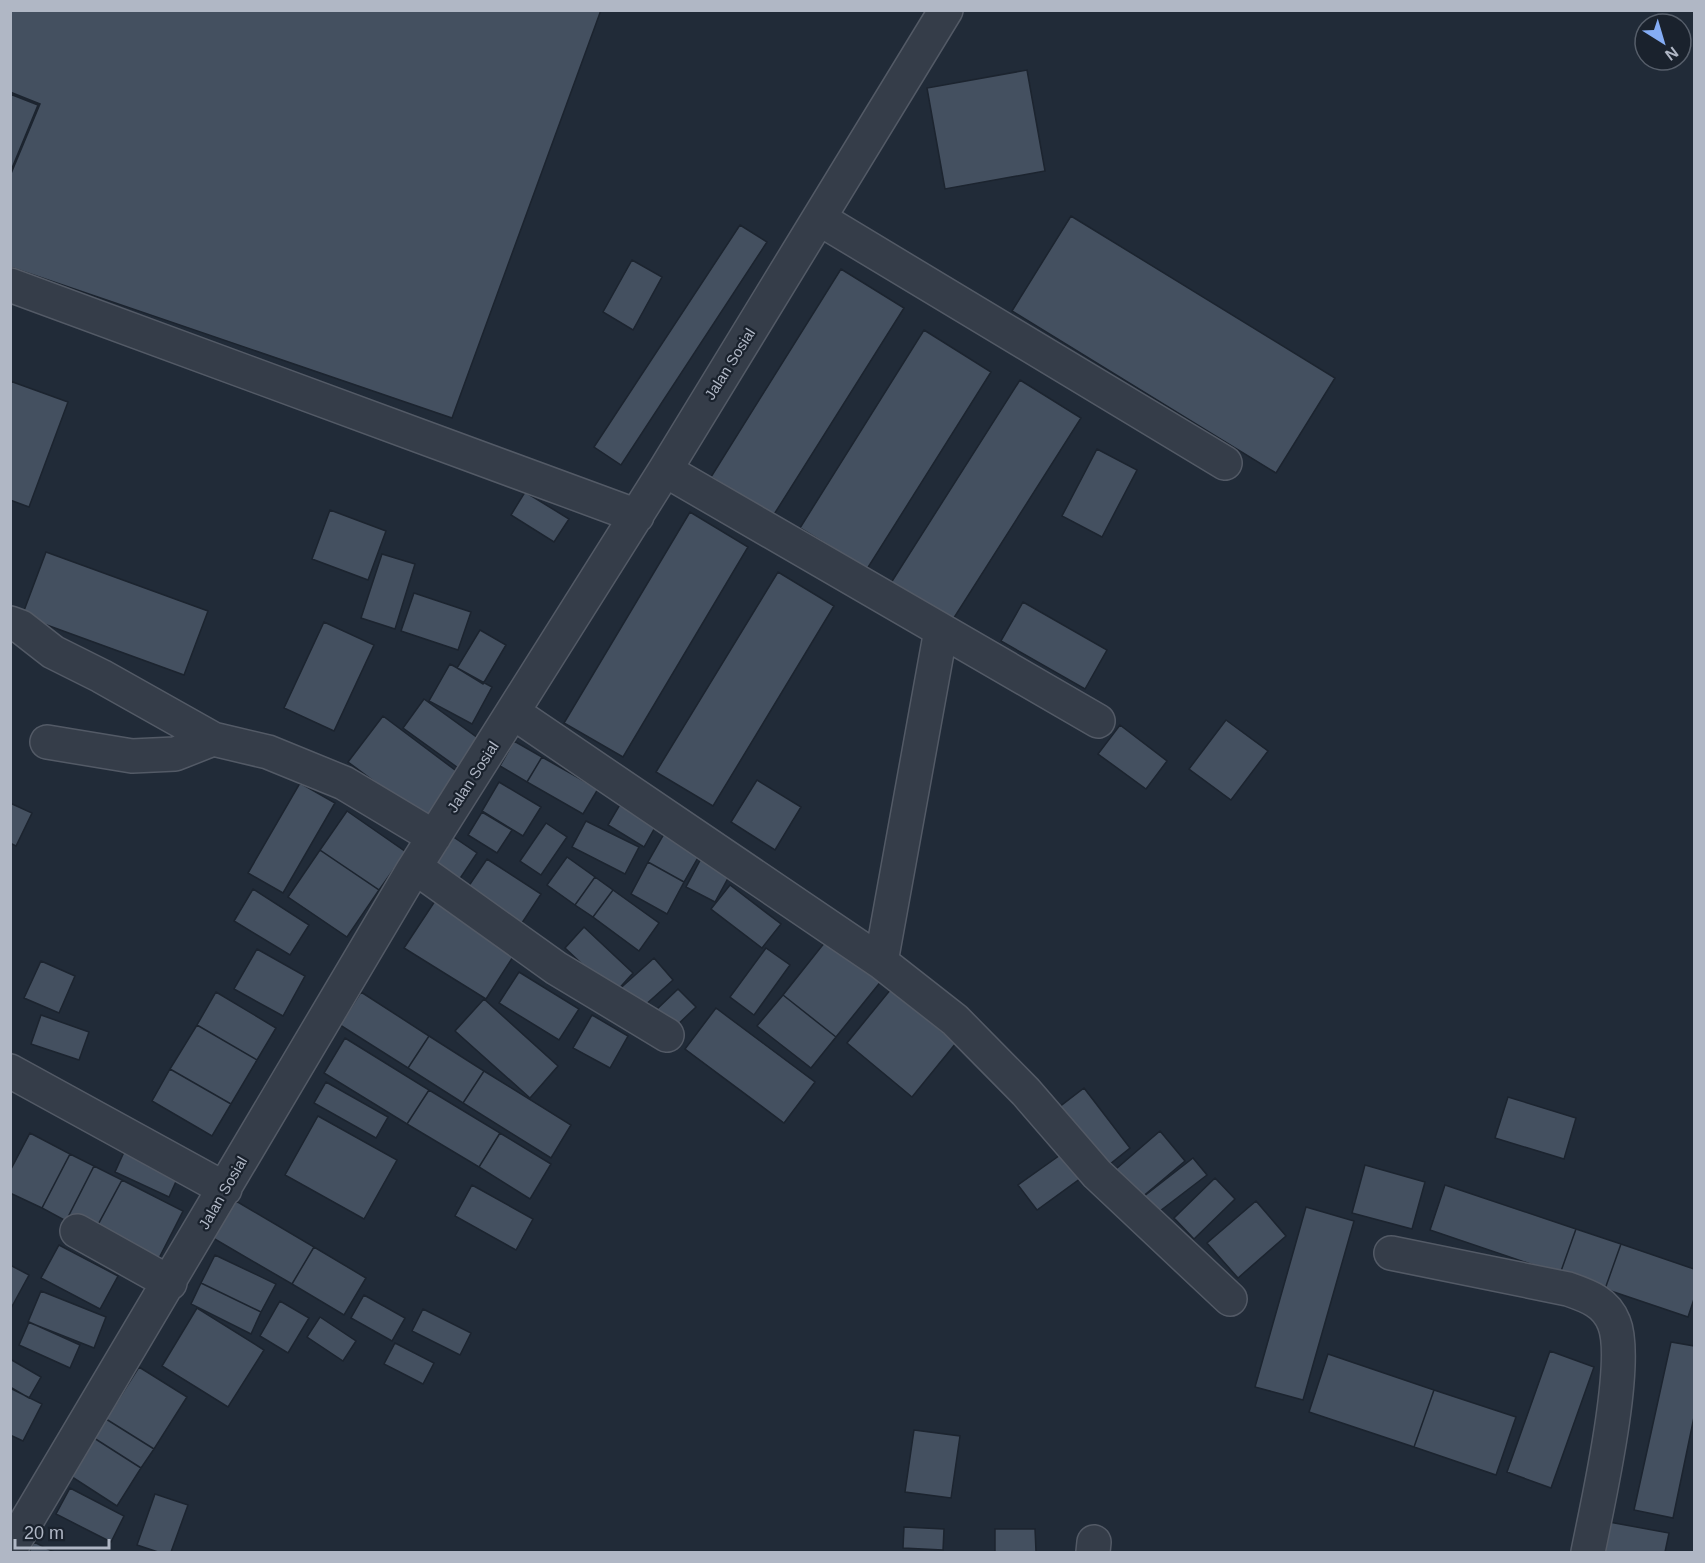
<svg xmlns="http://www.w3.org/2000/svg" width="1705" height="1563" viewBox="0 0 1705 1563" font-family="Arial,sans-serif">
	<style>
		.building { fill: #445060; stroke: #1c242f; stroke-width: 1.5 }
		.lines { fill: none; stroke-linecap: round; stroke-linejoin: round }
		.minor-casing { stroke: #535a66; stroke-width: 36 }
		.minor { stroke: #353d49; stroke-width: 33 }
		.labels { text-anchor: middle; stroke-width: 4.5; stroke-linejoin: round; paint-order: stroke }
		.street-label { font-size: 15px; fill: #b0b7c5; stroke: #1a222d }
	</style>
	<rect width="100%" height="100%" fill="#212b38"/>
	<path class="building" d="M10,10H601L452,418L10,267V176L40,104L10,92Z
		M1027,70L1045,171L945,189L927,88Z
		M10,94L38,105L10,173Z
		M1071,216L1335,378L1276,473L1012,311Z
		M740,225L767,242L621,465L594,447Z
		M632,260L662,277L633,330L603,312Z
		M841,269L904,308L773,516L711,477Z
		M924,330L991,372L867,569L800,528Z
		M1020,380L1081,418L950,624L889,586Z
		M10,381L68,402L29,507L10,500Z
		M1097,449L1137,470L1102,537L1062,516Z
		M525,492L569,519L554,542L511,515Z
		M330,510L386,531L368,580L312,559Z
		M690,512L748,547L623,757L564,723Z
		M46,552L208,611L184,675L22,616Z
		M382,554L415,564L395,629L361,618Z
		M778,572L834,606L713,806L656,772Z
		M414,593L471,612L458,650L401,631Z
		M1023,602L1107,650L1085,689L1001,641Z
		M324,622L374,645L334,731L284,708Z
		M480,630L506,645L483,684L457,668Z
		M450,664L492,687L472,724L429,701Z
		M424,699L482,741L461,770L403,728Z
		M383,716L459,773L425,819L348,762Z
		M1226,720L1268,751L1231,800L1189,769Z
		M1120,725L1167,761L1146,789L1098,754Z
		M514,741L542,757L527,782L500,766Z
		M542,757L598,789L583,814L527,782Z
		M757,780L801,807L775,850L731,822Z
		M499,782L541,807L523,836L482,811Z
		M300,783L335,803L283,893L248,873Z
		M622,801L658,822L644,847L608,825Z
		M10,803L32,813L16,846L10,843Z
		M347,811L406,852L379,890L320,850Z
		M482,812L512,830L497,853L468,835Z
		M586,821L639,847L625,874L572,847Z
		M546,823L567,837L541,875L520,861Z
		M668,827L704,847L684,882L648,862Z
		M452,836L477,853L455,886L430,869Z
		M320,850L379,890L347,937L288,897Z
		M704,853L733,869L715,902L686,887Z
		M567,857L595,877L575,905L547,885Z
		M487,859L541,894L518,929L464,893Z
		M648,862L684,882L667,914L631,894Z
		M595,877L613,890L593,917L575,905Z
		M730,885L781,924L762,948L711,909Z
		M253,889L309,925L290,955L234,921Z
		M613,890L659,923L639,951L593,917Z
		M435,901L516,952L486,999L404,948Z
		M584,927L633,973L614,994L565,948Z
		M829,937L882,980L836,1037L783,995Z
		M766,948L790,965L754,1015L730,997Z
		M257,949L305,976L283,1016L234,989Z
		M654,958L673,980L633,1016L614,994Z
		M41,961L75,976L59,1013L24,998Z
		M519,972L579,1009L559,1040L499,1003Z
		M678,989L696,1007L672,1030L654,1012Z
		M891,989L956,1043L912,1097L847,1043Z
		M216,992L276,1028L257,1060L197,1025Z
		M361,992L429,1036L408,1068L340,1025Z
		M783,995L836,1037L811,1068L757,1026Z
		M484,999L558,1066L530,1098L455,1031Z
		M716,1008L815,1082L784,1123L685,1049Z
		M41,1015L89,1032L79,1060L31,1044Z
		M592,1015L628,1036L610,1068L573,1048Z
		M197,1025L257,1060L231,1104L170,1069Z
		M429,1036L484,1071L463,1103L408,1068Z
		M345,1038L429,1090L407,1124L324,1073Z
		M170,1069L231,1104L212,1136L152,1101Z
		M484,1071L571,1125L551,1158L463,1103Z
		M326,1082L388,1117L376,1138L314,1103Z
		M1084,1088L1130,1148L1105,1168L1058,1108Z
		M429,1090L500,1133L479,1167L407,1124Z
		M1508,1097L1576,1118L1564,1159L1495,1138Z
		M318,1116L397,1160L364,1219L285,1175Z
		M1160,1131L1185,1161L1141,1198L1116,1169Z
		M30,1133L70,1154L42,1208L10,1193V1171Z
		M500,1133L551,1164L530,1199L479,1167Z
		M124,1152L178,1177L169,1197L115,1172Z
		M1063,1153L1081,1178L1037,1210L1018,1185Z
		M70,1154L94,1166L66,1221L42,1208Z
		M1193,1158L1207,1175L1156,1214L1143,1197Z
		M1365,1165L1425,1182L1412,1229L1352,1213Z
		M94,1166L122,1180L93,1234L66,1221Z
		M1215,1178L1235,1199L1194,1239L1174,1218Z
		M122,1180L183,1211L155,1266L93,1234Z
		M472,1185L533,1219L516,1250L455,1216Z
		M1445,1185L1576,1229L1560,1274L1430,1230Z
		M236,1201L314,1247L292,1284L213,1238Z
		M1256,1201L1286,1236L1238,1278L1207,1243Z
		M1306,1207L1354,1221L1303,1400L1255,1387Z
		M1576,1229L1621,1244L1605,1289L1560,1274Z
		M1621,1244L1694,1269V1299L1688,1317L1605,1289Z
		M59,1245L118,1276L100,1309L41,1278Z
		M314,1247L366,1278L344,1315L292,1284Z
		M215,1255L276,1284L261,1312L201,1283Z
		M10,1265L29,1275L10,1310Z
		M201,1283L261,1312L251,1334L191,1304Z
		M41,1291L106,1317L94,1348L28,1322Z
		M364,1295L405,1318L392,1341L351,1318Z
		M280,1301L309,1318L288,1353L260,1336Z
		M197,1308L264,1350L228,1407L162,1366Z
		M423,1309L471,1333L460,1355L412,1331Z
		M320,1317L356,1341L343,1361L307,1337Z
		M29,1322L80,1345L70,1368L19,1345Z
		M1671,1342L1694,1346V1417L1673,1518L1634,1510Z
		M395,1343L434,1363L423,1384L384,1364Z
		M1550,1351L1594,1367L1551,1488L1507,1472Z
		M1328,1354L1434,1390L1414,1447L1309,1412Z
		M10,1359L41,1377L29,1398L10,1387Z
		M139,1367L187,1397L154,1449L106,1419Z
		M10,1388L42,1404L23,1441L10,1435Z
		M1434,1390L1516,1417L1496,1475L1414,1447Z
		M106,1419L154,1449L141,1468L94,1438Z
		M914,1430L960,1436L951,1498L905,1492Z
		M94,1438L141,1468L117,1506L69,1475Z
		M70,1488L124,1516L111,1542L56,1514Z
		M155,1494L188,1505L171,1552H158L137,1545Z
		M1609,1522L1669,1533L1665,1552H1604Z
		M904,1527L944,1529L943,1550L903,1548Z
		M995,1529H1035L1036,1552H995Z
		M34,1542L54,1552H29Z"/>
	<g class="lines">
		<defs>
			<path id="minor" d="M820,219L1225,463
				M10,285L637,516
				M665,470L1098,721
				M10,623L21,627L53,652L101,676L213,739L268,752L344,783L434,837
				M514,713L881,962L955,1020L1026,1092L1097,1174L1230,1299
				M47,742L132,756L175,754L213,739
				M415,867L556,968L667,1035
				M881,962L941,630
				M10,1071L225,1189
				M77,1231L170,1283
				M1391,1253L1568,1289C1588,1296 1606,1302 1614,1323C1630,1362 1597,1507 1588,1552
				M10,1549L413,870L665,470L946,10
				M1093,1552L1094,1542"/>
		</defs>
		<use href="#minor" class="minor-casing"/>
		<use href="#minor" class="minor"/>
	</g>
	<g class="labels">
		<g class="street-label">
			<text transform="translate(730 364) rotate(-58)" y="5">Jalan Sosial</text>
			<text transform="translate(473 777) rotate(-57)" y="5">Jalan Sosial</text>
			<text transform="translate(223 1193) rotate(-60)" y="5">Jalan Sosial</text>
		</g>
	</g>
	<rect width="1705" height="1563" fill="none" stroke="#b0b7c5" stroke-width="24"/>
	<g transform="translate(1663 42) rotate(143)"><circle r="28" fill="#1a222d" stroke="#565e6a" stroke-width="1.5"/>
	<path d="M0-4.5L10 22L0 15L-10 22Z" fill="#85adf5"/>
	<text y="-9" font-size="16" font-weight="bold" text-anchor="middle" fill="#b0b7c5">N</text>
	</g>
	<path d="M15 1539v9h94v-9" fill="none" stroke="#b0b7c5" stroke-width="3"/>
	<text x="24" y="1539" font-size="18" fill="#b0b7c5" stroke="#1a222d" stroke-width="4.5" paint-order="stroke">20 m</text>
</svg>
